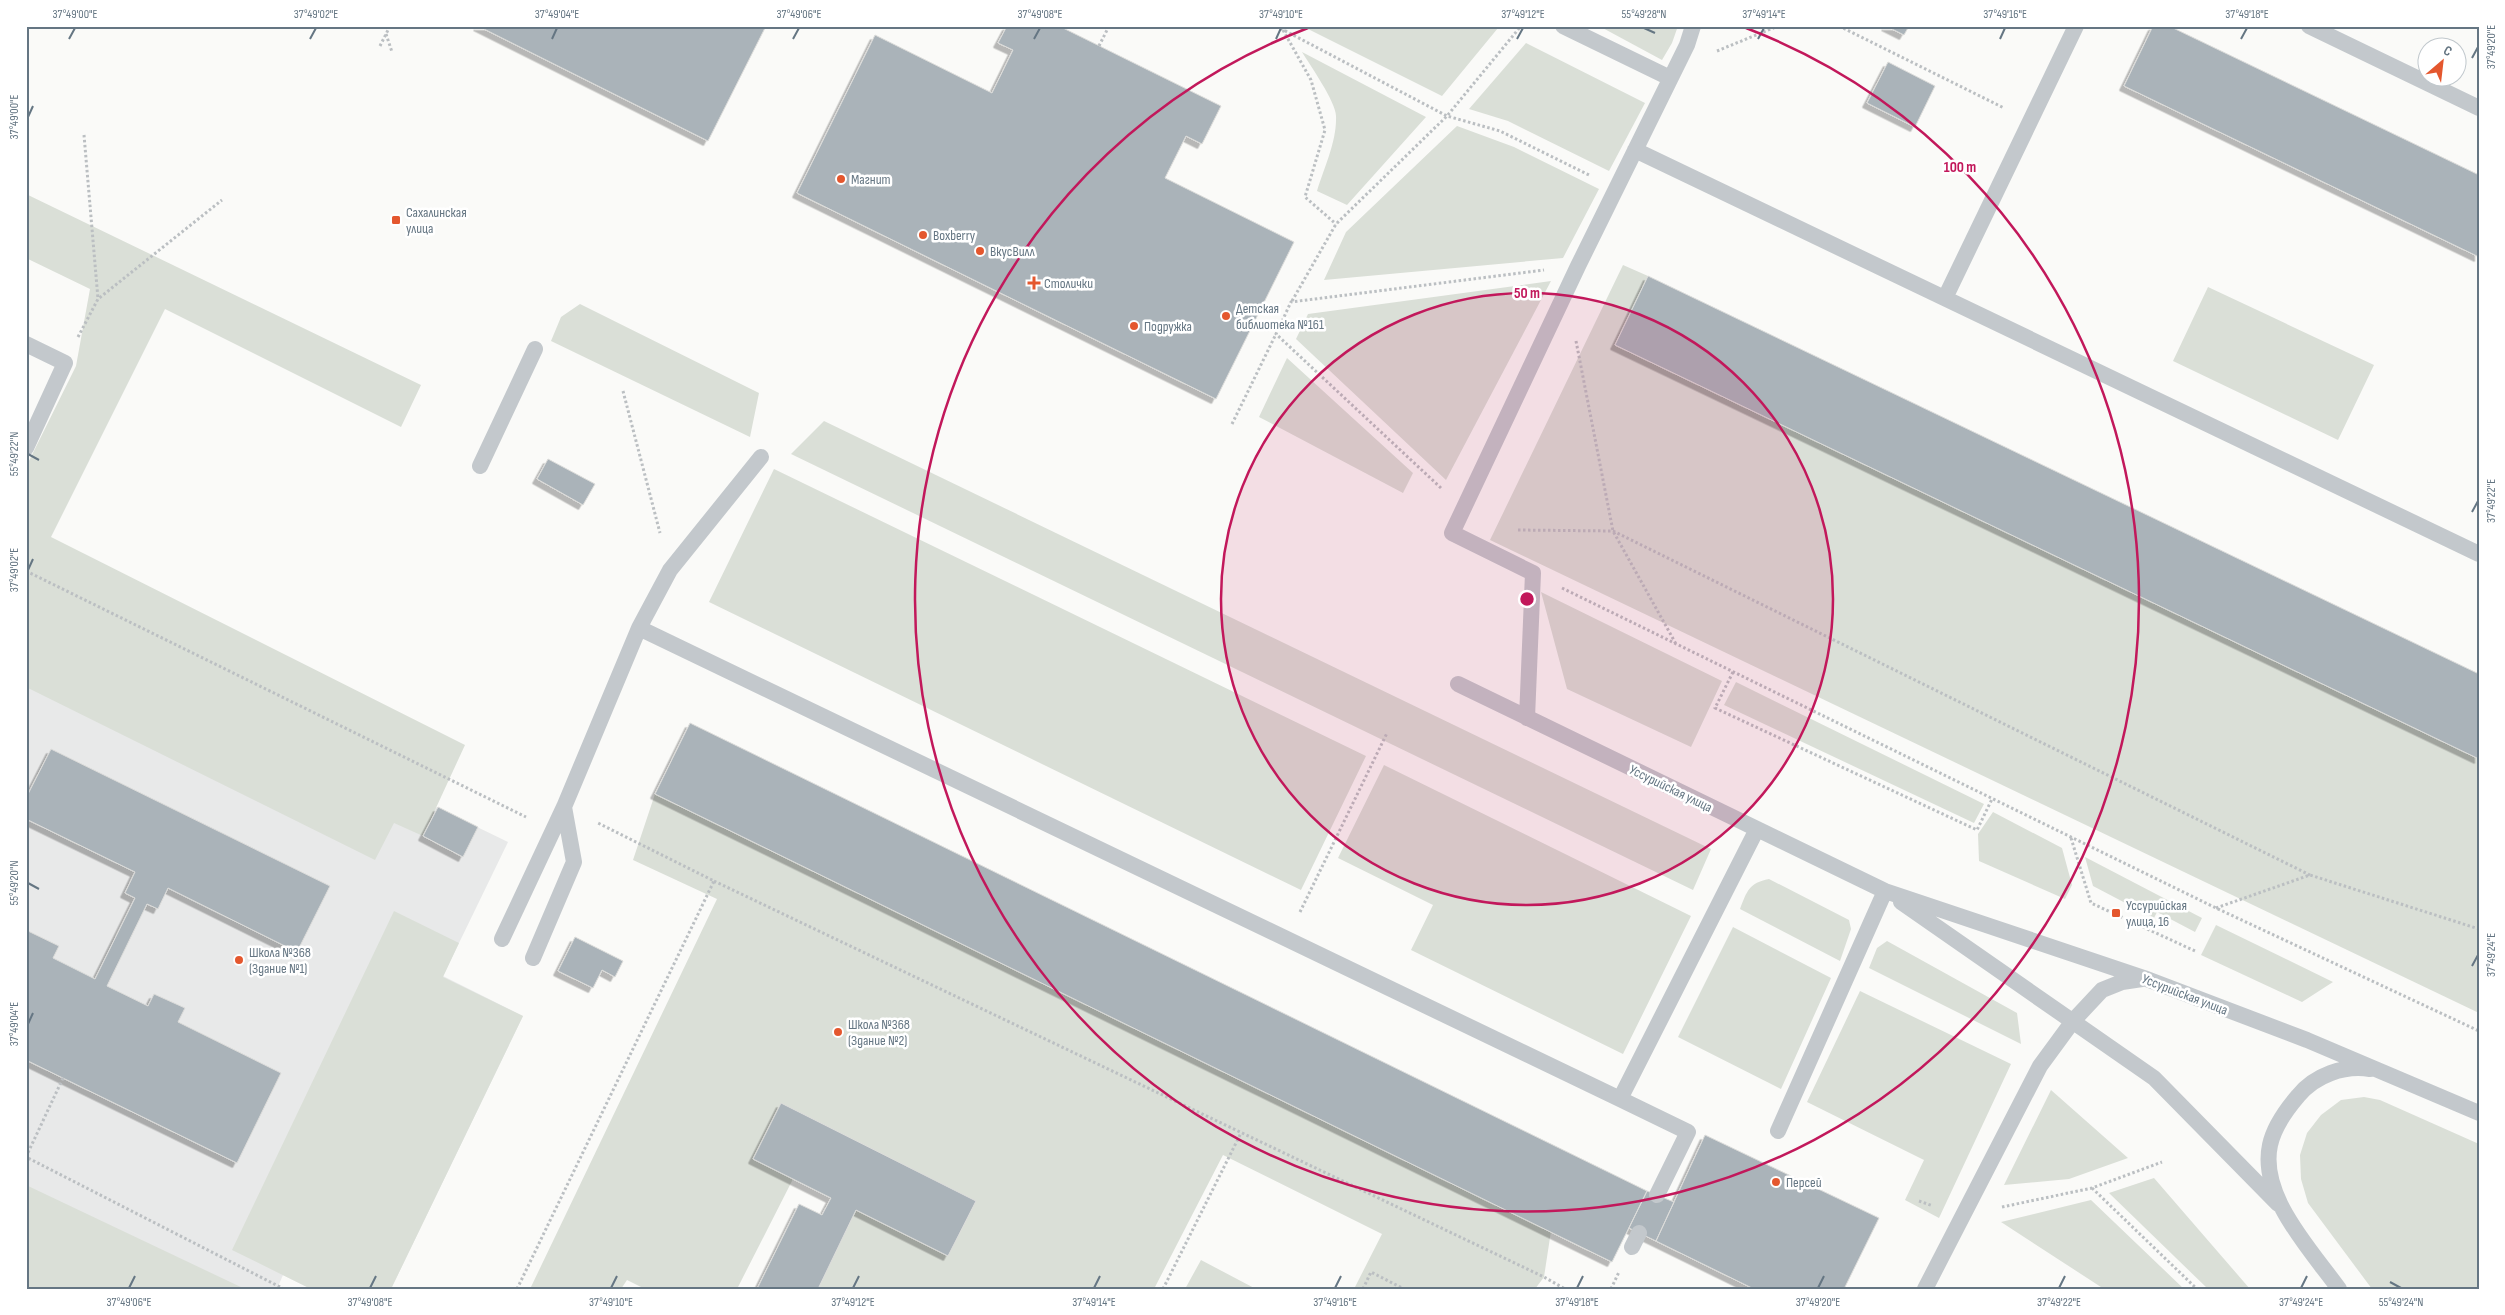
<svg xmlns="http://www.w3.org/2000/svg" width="2505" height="1315" viewBox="0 0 2505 1315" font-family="'Sofia Sans Condensed',sans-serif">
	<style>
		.built { fill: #e8e9e9 }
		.green { fill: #dadfd7 }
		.building { fill: #aab3b9; stroke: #dcdcda; filter: url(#shadow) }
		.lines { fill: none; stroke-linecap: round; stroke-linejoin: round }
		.path { stroke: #bbbfc2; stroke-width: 3; stroke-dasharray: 2.5 2.5; stroke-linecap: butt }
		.lane { stroke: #c3c8cc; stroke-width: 16 }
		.ticks { fill: none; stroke: #657683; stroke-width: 2 }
		.ring { fill: none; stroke: #c2185b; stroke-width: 2.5 }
		.poi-dot { fill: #e4572e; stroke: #fff; stroke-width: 2 }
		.labels { text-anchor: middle; stroke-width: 5; stroke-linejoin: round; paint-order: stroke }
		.poi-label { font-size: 14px; fill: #657683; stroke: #fff; text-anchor: start }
		.street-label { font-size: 14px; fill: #657683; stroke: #fff }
		.centre { fill: #c2185b; stroke: #fff; stroke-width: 2.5 }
		.ring-label { font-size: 15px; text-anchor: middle; font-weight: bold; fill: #c2185b; stroke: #fff; stroke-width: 5; stroke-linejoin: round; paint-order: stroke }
		.neatline { fill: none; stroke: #657683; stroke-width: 2 }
		.ticks-label { font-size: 12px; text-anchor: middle; fill: #657683 }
	</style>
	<defs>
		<filter id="shadow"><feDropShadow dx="-4.5" dy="4.5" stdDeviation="0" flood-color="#0004"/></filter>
	</defs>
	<rect width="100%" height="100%" fill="#fafaf8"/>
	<path class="built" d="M26,608L508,842L443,976L523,1016L391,1289H311L283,1275L277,1289H26Z"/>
	<path class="green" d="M1302,26H1494L1498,28L1442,96Z
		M1599,26H1678L1672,43L1662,60Z
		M1526,43L1645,103L1609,171L1508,121L1469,109Z
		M1302,52L1426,117L1347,205L1317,191C1324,168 1337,141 1336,116C1336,102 1310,65 1302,52Z
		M1457,126L1514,147L1599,189L1563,258L1324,280L1346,232Z
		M26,194L421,385L401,427L165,309L51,537L465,745L423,836L394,823L375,860L26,687V467L76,366L90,289L26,258Z
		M1623,265L1648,276L1616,345L2479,759V1013L1490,540Z
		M1551,281L1446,480L1296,339L1308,314Z
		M2208,287L2374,365L2338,440L2173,361Z
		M580,304L759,393L750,437L551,341L561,317Z
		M1287,358L1413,473L1403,493L1259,417Z
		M824,421L1711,849L1693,890L791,454Z
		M774,469L1366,756L1301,890L709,602Z
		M1541,592L1722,681L1691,747L1567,689Z
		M1736,682L1984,804L1974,823L1724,705Z
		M1384,765L1691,916L1623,1054L1411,950L1433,905L1338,858Z
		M655,794L1551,1231L1544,1277L1535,1289H1354L1382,1234L1223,1155L1154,1289H818L856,1210L948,1256L976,1201L781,1103L793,1179L737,1289H645L627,1280L621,1289H530L717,899L633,860Z
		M1993,812L2062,848L2072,885L2065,899L1979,861L1978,834Z
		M2085,857L2202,918L2195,932L2157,912L2154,918L2093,886Z
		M1769,879L1849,920L1851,929L1840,961L1740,909C1747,891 1749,883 1769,879Z
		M394,911L459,943L443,977L523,1016L391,1289H311L232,1250Z
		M2216,925L2333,982L2302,1002L2201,955Z
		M1733,927L1831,978L1781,1089L1678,1037Z
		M1887,941L2017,1013L2021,1044L1869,968L1877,948Z
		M1860,991L2011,1064L1939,1218L1905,1200L1924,1160L1807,1102Z
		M2051,1090L2128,1158L2069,1179L2004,1185Z
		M2364,1097L2380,1100L2479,1144V1289H2372L2308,1203L2301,1179L2300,1155L2307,1133L2321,1115L2341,1100Z
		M2154,1178L2250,1289H2208L2109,1193Z
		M26,1185L245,1289H26Z
		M2091,1200L2184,1289H2104L2001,1222Z
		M1201,1260L1256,1289H1185Z"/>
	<path class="building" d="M478,26H766L708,141Z
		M1007,26H1059L1221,106L1202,144L1186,136L1165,178L1294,242L1216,399L797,193L875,35L992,93L1013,50L998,43Z
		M1886,26H1909L1904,35Z
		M2153,26H2169L2479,175V257L2124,86Z
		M1888,62L1935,86L1915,127L1867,103Z
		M1648,276L2479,674V759L1615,345Z
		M548,459L595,484L583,505L537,479Z
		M690,723L1647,1191L1612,1262L655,794Z
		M51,749L330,886L297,952L168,888L158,909L147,904L107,986L148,1006L154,994L185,1008L178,1022L281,1073L237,1163L26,1060V936L28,931L59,946L53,958L95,979L135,898L125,893L135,872L26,819V798Z
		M438,807L478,827L463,857L423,836Z
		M575,937L623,961L615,977L602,970L593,988L558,971Z
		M781,1103L976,1201L948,1256L856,1210L818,1289H757L799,1204L822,1215L831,1198L753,1159Z
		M1705,1135L1879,1218L1844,1289H1754L1656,1241Z
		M1647,1191L1674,1202L1656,1241L1629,1228Z"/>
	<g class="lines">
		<path class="path" d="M1276,26L1447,116L1500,131L1591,176
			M1839,26L2004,108
			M1283,30L1311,80L1325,130L1305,197L1336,224
			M386,34L392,52
			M380,46L390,26
			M1099,46L1109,26
			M1717,51L1778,26
			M84,135L98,299
			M1292,301L1336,224L1447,116L1521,26
			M78,337L98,299L222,200
			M1576,341L1613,531L1676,644
			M623,391L660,533
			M1232,424L1276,334
			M1441,488L1276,334L1291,302L1544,270
			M1518,530L1613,531L2310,875
			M26,571L526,817
			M1562,588L2216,908L2479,1031
			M1733,672L1715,708L1977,830L1992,799
			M2071,838L2091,903L2195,951
			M714,881L1544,1277L1565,1289
			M2216,908L2310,875L2479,929
			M1300,912L1387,733
			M63,1078L26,1157L284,1289
			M2092,1188L2197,1289
			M1919,1201L1933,1206
			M2002,1207L2092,1188L2162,1162
			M517,1289L714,881L598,823
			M1163,1289L1241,1133
			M1363,1289L1371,1272L1404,1289
			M1611,1289L1619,1272"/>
		<path class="lane" d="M1563,26L1670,78
			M2309,26L2479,108
			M1635,150L2479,554
			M1945,298L2076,26
			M26,344L65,363L26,448
			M761,457L670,570L639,628L1620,1099
			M480,466L535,349
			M1458,684L1885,891L2144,978L2307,1040L2479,1113
			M1527,718L1533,573L1452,533L1578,266L1687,45L1693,26
			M1901,902L2154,1078L2278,1204
			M502,939L564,807L639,628
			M533,958L574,862L564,807
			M1778,1131L1885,891
			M1657,1195L1688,1132L1620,1099L1757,829
			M1632,1247L1639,1233
			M1925,1289L2040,1066L2073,1021L2102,990L2122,982L2142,979
			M2339,1289C2311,1250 2259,1196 2270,1145C2274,1126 2286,1110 2298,1096C2315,1075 2344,1065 2370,1069"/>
	</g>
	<path class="ticks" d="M1644,28L1655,33M69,39L75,28M310,39L316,28M552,39L557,28M793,39L799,28M1034,39L1040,28M1276,39L1281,28M1517,39L1523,28M1758,39L1764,28M2000,39L2005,28M2241,39L2247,28M2472,58L2478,47M28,117L33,106M28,454L39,460M2472,512L2478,501M28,570L33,559M28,883L39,889M2472,966L2478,955M28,1024L33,1013M2390,1282L2401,1288M129,1288L135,1276M370,1288L376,1276M611,1288L617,1276M853,1288L859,1276M1094,1288L1100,1276M1335,1288L1341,1276M1577,1288L1583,1276M1818,1288L1824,1276M2059,1288L2065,1276M2301,1288L2307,1276"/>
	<circle cx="1527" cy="599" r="306" fill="#c2185b" fill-opacity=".12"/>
	<g class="ring">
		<circle cx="1527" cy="599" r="306"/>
		<path d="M1746 28A612 612 0 1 1 1308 28"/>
	</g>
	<g class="poi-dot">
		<circle cx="841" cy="179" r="5"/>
		<rect x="391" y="215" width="10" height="10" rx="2.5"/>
		<circle cx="923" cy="235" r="5"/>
		<circle cx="980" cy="251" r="5"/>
		<path d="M1031.5 275.5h5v5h5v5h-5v5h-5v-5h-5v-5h5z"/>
		<circle cx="1226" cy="316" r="5"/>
		<circle cx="1134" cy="326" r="5"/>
		<rect x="2111" y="908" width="10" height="10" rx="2.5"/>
		<circle cx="239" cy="960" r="5"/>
		<circle cx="838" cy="1032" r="5"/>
		<circle cx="1776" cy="1182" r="5"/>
	</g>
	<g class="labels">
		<g class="poi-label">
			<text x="851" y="184">Магнит</text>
			<text x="406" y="217">Сахалинская<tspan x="406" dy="16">улица</tspan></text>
			<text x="933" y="240">Boxberry</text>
			<text x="990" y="256">ВкусВилл</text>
			<text x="1044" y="288">Столички</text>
			<text x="1236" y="313">Детская<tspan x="1236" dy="16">библиотека №161</tspan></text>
			<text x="1144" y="331">Подружка</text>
			<text x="2126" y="910">Уссурийская<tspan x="2126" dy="16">улица, 16</tspan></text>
			<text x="249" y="957">Школа №368<tspan x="249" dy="16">(Здание №1)</tspan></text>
			<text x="848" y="1029">Школа №368<tspan x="848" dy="16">(Здание №2)</tspan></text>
			<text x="1786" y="1187">Персей</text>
		</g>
		<g class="street-label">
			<text transform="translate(1671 788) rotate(26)" y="5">Уссурийская улица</text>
			<text transform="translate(2185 994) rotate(21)" y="5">Уссурийская улица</text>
		</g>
	</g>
	<circle cx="1527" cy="599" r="8" class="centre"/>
	<g class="ring-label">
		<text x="1960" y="172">100 m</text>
		<text x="1527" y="298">50 m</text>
	</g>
	<rect width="2505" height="1315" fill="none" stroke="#ffffff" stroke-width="55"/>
	<g transform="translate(2442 62) rotate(28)"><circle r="24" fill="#ffffff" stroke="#c1c8cd"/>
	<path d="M0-4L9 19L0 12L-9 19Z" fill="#e4572e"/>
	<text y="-8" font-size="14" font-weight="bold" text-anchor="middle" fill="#657683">С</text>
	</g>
	<rect x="28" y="28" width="2450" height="1260" class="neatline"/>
	<g class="ticks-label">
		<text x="75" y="18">37°49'00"E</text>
		<text x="316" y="18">37°49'02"E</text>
		<text x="557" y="18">37°49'04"E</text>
		<text x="799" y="18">37°49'06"E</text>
		<text x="1040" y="18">37°49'08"E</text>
		<text x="1281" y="18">37°49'10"E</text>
		<text x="1523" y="18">37°49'12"E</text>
		<text x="1644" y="18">55°49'28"N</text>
		<text x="1764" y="18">37°49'14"E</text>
		<text x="2005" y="18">37°49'16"E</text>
		<text x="2247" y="18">37°49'18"E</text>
		<text transform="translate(2491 47) rotate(-90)" y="4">37°49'20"E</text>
		<text transform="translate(14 117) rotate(-90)" y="4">37°49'00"E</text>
		<text transform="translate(14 454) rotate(-90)" y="4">55°49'22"N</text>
		<text transform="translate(2491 501) rotate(-90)" y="4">37°49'22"E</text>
		<text transform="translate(14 570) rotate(-90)" y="4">37°49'02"E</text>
		<text transform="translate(14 883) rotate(-90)" y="4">55°49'20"N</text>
		<text transform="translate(2491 955) rotate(-90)" y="4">37°49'24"E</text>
		<text transform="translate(14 1024) rotate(-90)" y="4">37°49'04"E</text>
		<text x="129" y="1306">37°49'06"E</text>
		<text x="370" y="1306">37°49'08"E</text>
		<text x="611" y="1306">37°49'10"E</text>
		<text x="853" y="1306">37°49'12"E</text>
		<text x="1094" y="1306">37°49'14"E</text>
		<text x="1335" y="1306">37°49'16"E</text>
		<text x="1577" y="1306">37°49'18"E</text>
		<text x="1818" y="1306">37°49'20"E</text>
		<text x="2059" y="1306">37°49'22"E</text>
		<text x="2301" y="1306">37°49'24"E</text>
		<text x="2401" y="1306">55°49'24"N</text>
	</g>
</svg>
